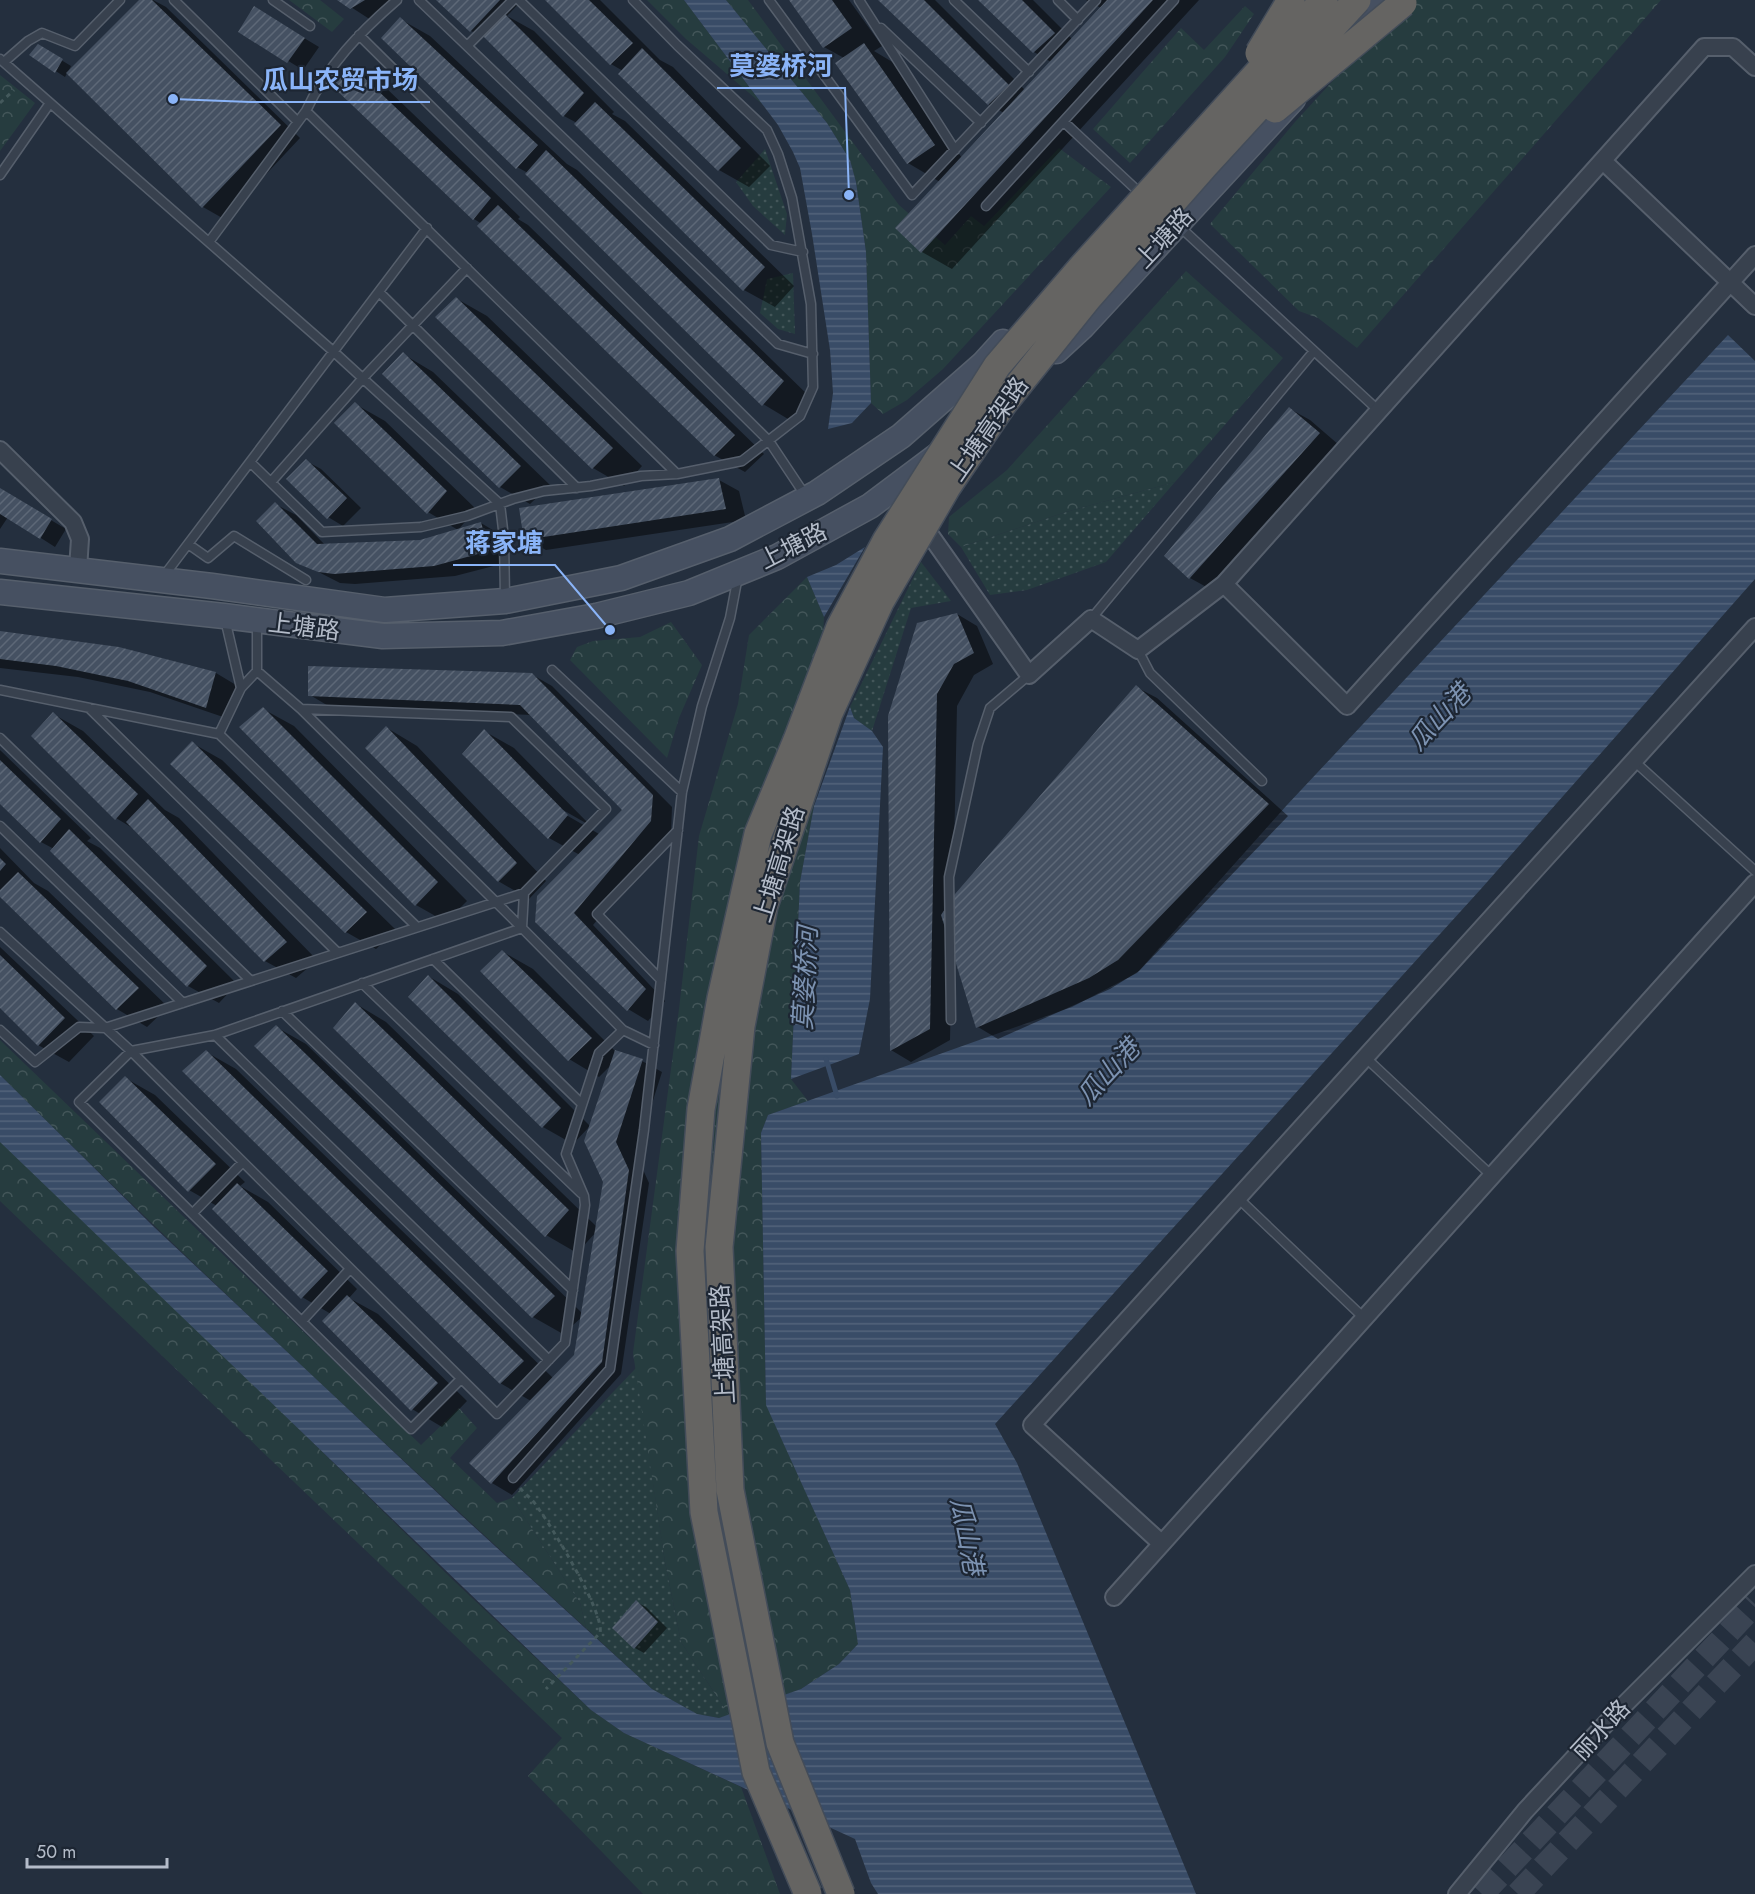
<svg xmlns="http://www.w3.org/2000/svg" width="1755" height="1894" viewBox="0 0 1755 1894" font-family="Jost,'Noto Sans SC',sans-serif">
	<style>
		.grass { fill: url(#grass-dots) }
		.forest { fill: url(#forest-crowns) }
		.water { fill: url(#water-rules) }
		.shadow { fill: #0007 }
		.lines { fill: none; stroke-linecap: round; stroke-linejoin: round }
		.stream { stroke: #394c67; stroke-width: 5 }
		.building { fill: url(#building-hatch) }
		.secondary-tunnel { stroke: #3a4453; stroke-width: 24; stroke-dasharray: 24 12; stroke-linecap: butt }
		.service-casing { stroke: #565f6c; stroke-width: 11 }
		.minor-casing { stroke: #565f6c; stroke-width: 20 }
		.secondary-casing { stroke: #565f6c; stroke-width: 27 }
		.path { stroke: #44595c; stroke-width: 3; stroke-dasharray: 4.5 4.5; stroke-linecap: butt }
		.service { stroke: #38414e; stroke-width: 8 }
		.minor { stroke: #38414e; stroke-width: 16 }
		.secondary { stroke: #465061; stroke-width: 24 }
		.trunk-bridge-casing { stroke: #434c59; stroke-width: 30; stroke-linecap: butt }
		.trunk-bridge { stroke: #656462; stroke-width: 27 }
		.labels { text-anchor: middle; stroke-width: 4.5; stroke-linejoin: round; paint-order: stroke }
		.street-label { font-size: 24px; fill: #b4bcc9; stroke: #1d2633 }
		.water-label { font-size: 26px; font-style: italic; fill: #7c92b1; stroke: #1d2633 }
		.leader { fill: none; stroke: #8ab4f8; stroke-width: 2 }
		.callout-dot { fill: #8ab4f8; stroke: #1d2633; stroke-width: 2 }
		.callout-label { font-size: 26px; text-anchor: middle; font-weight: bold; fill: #8ab4f8; stroke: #1d2633; stroke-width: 4.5; stroke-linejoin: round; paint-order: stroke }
	</style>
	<defs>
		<pattern id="grass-dots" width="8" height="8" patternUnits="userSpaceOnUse" patternTransform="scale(1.5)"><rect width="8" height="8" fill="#263c3f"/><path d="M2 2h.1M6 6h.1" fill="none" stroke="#435659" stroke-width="1.8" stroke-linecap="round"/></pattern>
		<pattern id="forest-crowns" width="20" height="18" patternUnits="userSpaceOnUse" patternTransform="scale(1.5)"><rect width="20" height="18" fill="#263c3f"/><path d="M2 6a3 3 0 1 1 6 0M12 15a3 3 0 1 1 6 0" fill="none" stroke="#435659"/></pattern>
		<pattern id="water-rules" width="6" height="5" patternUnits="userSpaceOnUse" patternTransform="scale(1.5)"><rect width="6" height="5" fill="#394c67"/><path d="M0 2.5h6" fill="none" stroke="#53647b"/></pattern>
		<pattern id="building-hatch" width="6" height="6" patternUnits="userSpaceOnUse" patternTransform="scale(1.5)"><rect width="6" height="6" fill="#455162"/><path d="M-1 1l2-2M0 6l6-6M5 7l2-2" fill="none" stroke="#5d6877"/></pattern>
	</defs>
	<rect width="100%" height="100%" fill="#242f3e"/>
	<path class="grass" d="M765,149L787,214L785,235L753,206L736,182Z
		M793,273L795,334L778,329L760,313L767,279Z
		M1175,482L1106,562L1027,590L990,595L961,547L1066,512Z
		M921,562L951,601L911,608L872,731L854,718L850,707Z
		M636,1368L665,1562L681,1642L729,1715L719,1718L697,1714L652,1689L586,1628L580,1603L512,1498Z"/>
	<path class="forest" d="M289,0H320L344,19L332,32Z
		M647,0H684L762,104L686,39Z
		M726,0H748L899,205L945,245L971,216L984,226L1059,148L1111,187L943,369L907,400L883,414L871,403L866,252L856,182L850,160L827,123Z
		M1407,0H1661L1357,348L1318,318L1299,311L1210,224L1295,122Z
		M1245,6L1254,14L1225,57L1130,163L1093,129L1181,28L1204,50Z
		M0,75L35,103L0,151Z
		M1186,271L1283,358L1175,482L1066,512L961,547L948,534L949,517L1007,470Z
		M807,577L824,617L814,806L800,882L791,1079L808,1101L768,1115L761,1133L766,1404L850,1590L858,1644L839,1664L801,1689L729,1715L681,1642L665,1562L633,1353L679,1009L699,836L738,704L749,635Z
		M671,622L702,665L679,718L667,758L570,660L577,647L593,641L640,637Z
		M0,1040L421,1445L459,1408L477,1428L450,1458L497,1503L512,1498L580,1603L586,1628C387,1447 191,1264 0,1075Z
		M0,1136L453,1580L591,1710L624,1733L741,1787L780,1894H643L528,1776L562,1738L0,1201Z"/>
	<path class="water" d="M684,0H726L827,123L850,160L856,182L866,252L871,403L852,423L828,429L833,393L830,350L812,234L800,168L793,152L778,125Z
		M1728,335L1755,361V579L1480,890L995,1424L1017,1463L1196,1894H878L871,1883L855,1839L624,1733L591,1710L0,1142V1075L154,1227L461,1515L652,1689L697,1714L719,1718L801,1689L839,1664L858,1644L850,1590L766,1405L761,1133L768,1115L1072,1007L1137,973L1287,805Z
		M865,547L824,617L807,577L836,565Z
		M850,707L854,718L872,731L883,747L870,999L859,1054L791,1079L800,882L814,806Z"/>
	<path class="shadow" d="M141,0H153L166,7L300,138L224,219L203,207L67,73L65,77L31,55L38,46L71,66L68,72Z
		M340,0H402L371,20Z
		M439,0H522L507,16L534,31L614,112L612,114L625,121L794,286L775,307L744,290L577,123L564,116L487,38L471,31Z
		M547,0H600L660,60L673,67L770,166L749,187L719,170L623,71L611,64Z
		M791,0H849L882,46L874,51L894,63L962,158L1004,113L988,104L881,0H935L1025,90L1051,62L1034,52L981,0H1033L1072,39L1101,8L1086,0H1199L952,269L922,252L940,182L908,163L844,58L824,47Z
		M269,17L319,47L303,70L240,31Z
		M400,19L430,36L567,164L577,170L813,400L793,422L763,404L528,173L517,167Z
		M352,68L383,85L520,217L518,219L528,225L764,454L745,472L714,455L482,224L474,219Z
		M457,299L487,316L642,466L624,486L593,468L437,317Z
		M403,354L433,372L550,485L530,504L500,487Z
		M355,404L385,421L476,509L458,530L428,512Z
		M1290,409L1310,420L1339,445L1210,589L1190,578Z
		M306,461L321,469L361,508L343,526L328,517Z
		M719,480L739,491L746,520L546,550L526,539Z
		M0,490L66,529L55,547L8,517L0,529Z
		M275,504L296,515L325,545L421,542L481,523L501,535L509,562L455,576L355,584L340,583L297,561Z
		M957,614L977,626L993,664L974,675L957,706L953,901L1136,687L1157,698L1288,816L1139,971L1110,989L998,1039L978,1027L952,945L950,1040L911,1062L891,1050L889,717Z
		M0,633L216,673L236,685L226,718L150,692L78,677L0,668Z
		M531,674L552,686L672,807L671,833L593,925L665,1001L648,1021L628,1009L536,921L580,855L549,838L464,754L484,731L514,748L591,826L563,810L561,812L599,834L624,810L532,715L330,707L310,695Z
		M263,709L294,726L467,901L446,922L416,905Z
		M53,714L83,731L165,810L179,818L317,960L296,978L265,961L134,829L116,818L33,736Z
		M387,728L417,746L546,881L529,899L498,881Z
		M192,743L222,760L396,930L376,949L346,932Z
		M0,750L91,838L87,841L100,848L237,984L219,1003L188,986L52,851L54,849L41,842L0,802Z
		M0,848L34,883L48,891L168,1007L147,1027L117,1009L0,895Z
		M0,947L94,1036L69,1062L38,1045L0,1006Z
		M503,952L533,969L617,1053L642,1061L662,1072L636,1154L649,1183L621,1374L512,1495L492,1483L531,1401L500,1383L206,1052L236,1069L553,1378L575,1356L582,1317L563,1334L533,1317L276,1027L306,1044L582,1313L597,1231L577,1253L546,1235L335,1028L356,1004L386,1022L597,1227L605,1182L611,1065L599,1077L569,1059Z
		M428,976L458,994L590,1126L573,1144L543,1127Z
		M125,1078L155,1095L245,1182L240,1186L268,1202L357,1289L349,1298L378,1314L467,1401L442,1427L412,1409L331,1314L302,1297L217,1206L189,1190Z
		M636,1602L646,1607L667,1628L644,1653L635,1648Z"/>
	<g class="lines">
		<path class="stream" d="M826,1059L837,1096"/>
	</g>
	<path class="building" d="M139,0H152L281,125L202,208L66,73Z
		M337,0H365L350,9Z
		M436,0H500L470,32Z
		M545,0H589L633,43L610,65Z
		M789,0H832L852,28L823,48Z
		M878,0H924L1009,85L988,105Z
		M978,0H1022L1055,33L1033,53Z
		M1107,0H1153L921,253L895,228Z
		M254,6L305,38L287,63L238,32Z
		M503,12L584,93L563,117L482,35Z
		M400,17L538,145L516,169L381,38Z
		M864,43L935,145L907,164L835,63Z
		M38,44L63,59L55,73L29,55Z
		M642,48L741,148L718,171L618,74Z
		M352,66L491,198L473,220L332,86Z
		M595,102L765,267L743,291L574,124Z
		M546,150L784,381L762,406L525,174Z
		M498,205L735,435L714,456L477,226Z
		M456,297L613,448L592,469L435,317Z
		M403,352L521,466L499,488L382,374Z
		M355,402L447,491L427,514L334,423Z
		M1289,407L1320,433L1189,579L1164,556Z
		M306,459L347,498L327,519L286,479Z
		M719,478L726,509L524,540L519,508Z
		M0,488L52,519L40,539L0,514Z
		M275,502L317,544L420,540L481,522L489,551L434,566L334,574L318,572L296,563L256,521Z
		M957,613L974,653L954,664L937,694L930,1029L890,1051L888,716L917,623Z
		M0,631L119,647L216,672L206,708L128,681L56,666L0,659Z
		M308,666L532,673L653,795L651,821L574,913L646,989L627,1011L535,922L537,896L622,810L520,705L308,696Z
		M1136,685L1269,804L1118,960L1089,978L976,1028L941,915L955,894Z
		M263,707L438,882L415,906L239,727Z
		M53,712L138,794L115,820L31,736Z
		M386,726L517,863L498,882L365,748Z
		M484,729L568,815L548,839L462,754Z
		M192,741L367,912L345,933L170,764Z
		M0,760L61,819L40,843L0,804Z
		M148,799L287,942L264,962L126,822Z
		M69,829L207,966L187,987L50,851Z
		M0,858L6,864L0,871Z
		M18,872L139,988L116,1010L0,897V890Z
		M502,950L592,1038L568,1061L480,971Z
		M0,955L65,1018L38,1046L0,1008Z
		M428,975L561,1108L542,1128L408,997Z
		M355,1002L569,1210L545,1237L333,1028Z
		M276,1025L555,1296L532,1318L254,1046Z
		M206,1050L524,1361L500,1384L182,1071Z
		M615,1050L643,1059L616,1142L629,1170L602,1362L491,1484L469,1463L574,1355L603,1182L584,1141Z
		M125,1076L216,1164L188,1192L99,1102Z
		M237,1183L328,1271L301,1299L212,1209Z
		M347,1295L438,1383L411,1411L322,1321Z
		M636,1600L658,1622L634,1649L612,1628Z"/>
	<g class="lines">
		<path class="secondary-tunnel" d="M1482,1894L1755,1604
			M1518,1894L1755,1643"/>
		<defs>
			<path id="service" d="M174,0L298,122
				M273,0L310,26
				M419,0L778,344L813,354
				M519,0L771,245L803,252
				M769,0L912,195L1096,0
				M859,0L955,150
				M954,0L1029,72
				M1058,0L1078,20
				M881,28L981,123
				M359,35L769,441L807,498
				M467,46L513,0
				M0,59L334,352L500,504L504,538L505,598
				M4,62L28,41L42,33L75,46L120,0
				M306,111L677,474
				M1064,122L1141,194
				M0,175L50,103
				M986,206L1174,0
				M1179,226L1379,411
				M209,242L306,111C326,67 361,31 397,0
				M379,292L577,488
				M250,462L322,532L421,527L467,516L513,499L544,491L591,486L641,476L677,474L742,461L800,416L813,387L811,304L792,198L778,154L767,130L677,45L633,0
				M271,482L363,378L467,268
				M188,544L208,558L234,536L306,580
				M163,577L427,228
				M225,619L241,688
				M1091,619L1314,351
				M1138,650L1150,673L1262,781
				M552,670L682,792
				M257,671V624
				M0,690L219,734L241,688L257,671L301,709L511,717L606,809L524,893L522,928
				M89,708L338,953
				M301,709L522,928
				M219,734L417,927
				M0,738L251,981
				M1634,761L1755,871
				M0,826L183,1003
				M0,932L131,1051L79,1102L411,1429L461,1379
				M433,959L582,1104
				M661,980L597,914L678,830
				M362,983L581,1193
				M282,1011L573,1290
				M951,1020L949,877L978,744L990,708L1029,675
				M0,1030L35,1062L79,1027L105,1028L524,893
				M623,1030L599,1053L566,1154L584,1196L585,1205L565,1343L497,1414L131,1051L215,1035L522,928L623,1030L654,1045
				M215,1035L549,1360
				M1365,1057L1492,1176
				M1238,1198L1364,1318
				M193,1213L242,1163
				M302,1321L350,1269
				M513,1478L610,1369L644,1130L682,792L702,706L730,618L738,576"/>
			<path id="minor" d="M1603,161L1755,306
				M0,450L73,522L80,539L78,569
				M921,522L1029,675L1091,619L1138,650L1224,584L1704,47H1733L1755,67
				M1224,584L1347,706L1755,255
				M1161,1543L1032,1425L1755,627
				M1114,1597L1755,883
				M1457,1894L1525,1811L1612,1717L1755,1574"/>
			<path id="secondary" d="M1355,31L1383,0
				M1056,351L1082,327L1293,99
				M0,561L212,586L385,610L505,601L621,578L730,539L817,493L901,436L983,364L1003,342
				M0,592L224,616L383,636L502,633L596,616L689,593L777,557L870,506L938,455"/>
		</defs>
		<use href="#service" class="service-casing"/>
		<use href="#minor" class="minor-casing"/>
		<use href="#secondary" class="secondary-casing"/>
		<path class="path" d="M0,103L14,90
			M520,1488C525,1494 532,1499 536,1505C550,1524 605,1613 600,1633L546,1689"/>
		<use href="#service" class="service"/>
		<use href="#minor" class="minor"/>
		<use href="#secondary" class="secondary"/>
		<defs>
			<path id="trunk-bridge" d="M1259,53L1291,0
				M1275,109L1403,3
				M808,1894L756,1772L704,1512L690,1251L701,1109L721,998L758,834L797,740L840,627L886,541L997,366L1082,267L1324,0
				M841,1894L780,1743L730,1490L719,1247L741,1026L764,906L829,713L880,602L947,487L1003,404L1088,298L1206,164L1357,0"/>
		</defs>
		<use href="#trunk-bridge" class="trunk-bridge-casing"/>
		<use href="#trunk-bridge" class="trunk-bridge"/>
	</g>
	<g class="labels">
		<g class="street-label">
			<text transform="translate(1164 238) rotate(-47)" y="8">上塘路</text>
			<text transform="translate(988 429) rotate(-55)" y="8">上塘高架路</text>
			<text transform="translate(793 546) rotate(-27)" y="8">上塘路</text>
			<text transform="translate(304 627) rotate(7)" y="8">上塘路</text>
			<text transform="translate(779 864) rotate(-73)" y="8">上塘高架路</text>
			<text transform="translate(723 1344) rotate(-93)" y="8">上塘高架路</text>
			<text transform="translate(1601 1730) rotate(-47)" y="8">丽水路</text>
		</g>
		<g class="water-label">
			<text transform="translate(1439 717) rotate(-47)" y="9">瓜山港</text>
			<text transform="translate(805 978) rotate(-87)" y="9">莫婆桥河</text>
			<text transform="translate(1108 1072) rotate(-47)" y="9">瓜山港</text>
			<text transform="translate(967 1536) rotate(79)" y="9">瓜山港</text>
		</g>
	</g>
	<path class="leader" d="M849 195L845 88H717M173 99L250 102H430M610 630L555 565H453"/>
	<g class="callout-dot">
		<circle cx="849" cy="195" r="6"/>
		<circle cx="173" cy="99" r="6"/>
		<circle cx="610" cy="630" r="6"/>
	</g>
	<g class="callout-label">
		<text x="781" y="75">莫婆桥河</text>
		<text x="340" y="89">瓜山农贸市场</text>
		<text x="504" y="552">蒋家塘</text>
	</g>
	<path d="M27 1858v9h140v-9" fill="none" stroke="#b4bcc9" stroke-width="3"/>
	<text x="36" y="1858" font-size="18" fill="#b4bcc9" stroke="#1d2633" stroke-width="4.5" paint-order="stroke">50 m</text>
</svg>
